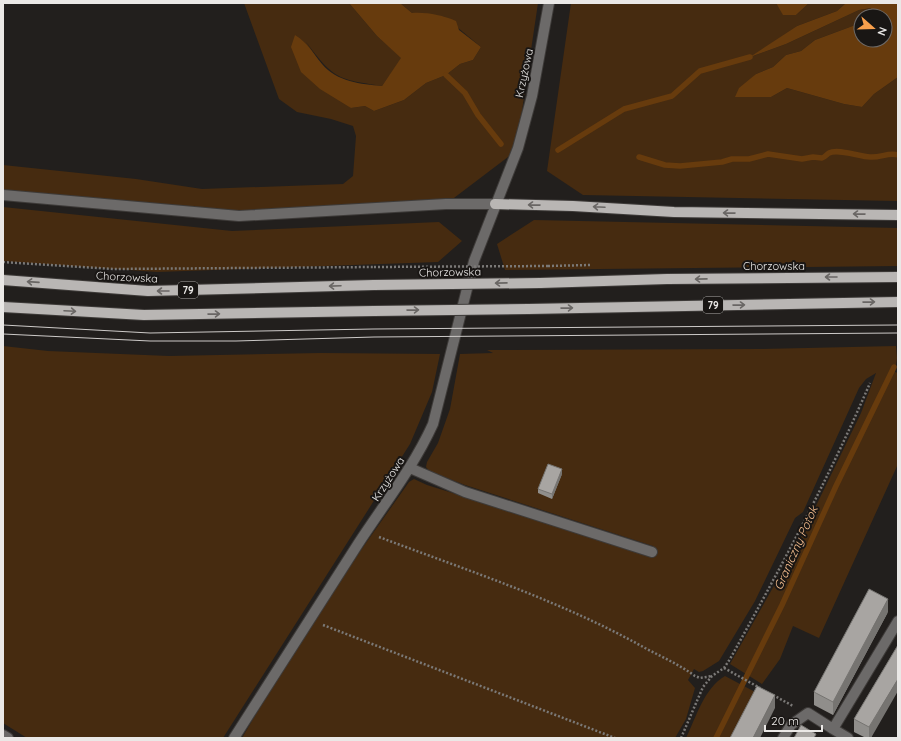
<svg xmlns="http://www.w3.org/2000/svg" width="901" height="741" viewBox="0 0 901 741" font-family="Quicksand,sans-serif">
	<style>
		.green { fill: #462b10 }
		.water { fill: #673b0d }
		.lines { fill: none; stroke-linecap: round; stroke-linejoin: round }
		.stream { stroke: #673b0d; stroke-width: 5.5 }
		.minor-casing { stroke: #3e3b39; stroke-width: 12 }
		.major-casing { stroke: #3e3b39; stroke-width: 12 }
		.path { stroke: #7b7977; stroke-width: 2.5; stroke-dasharray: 2 2; stroke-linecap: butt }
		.minor { stroke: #6c6a69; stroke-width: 10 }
		.major { stroke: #b9b6b4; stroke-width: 10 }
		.tram { stroke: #cdcac8; stroke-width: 1 }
		.major-bridge-casing { stroke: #3e3b39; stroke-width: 12; stroke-linecap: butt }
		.path-bridge { stroke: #7b7977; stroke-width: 2.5; stroke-dasharray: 2 2; stroke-linecap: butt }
		.major-bridge { stroke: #b9b6b4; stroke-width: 10 }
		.wall { fill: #908e8b }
		.shaded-wall { fill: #767471 }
		.building { fill: #a8a5a2; stroke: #767471 }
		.oneway { stroke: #696664 }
		.labels { text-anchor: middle; stroke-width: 4; stroke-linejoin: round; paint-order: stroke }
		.shield { fill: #191614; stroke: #aba9a7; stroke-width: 1 }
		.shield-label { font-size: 10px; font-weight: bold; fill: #eae8e6 }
		.street-label { font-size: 11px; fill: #eae8e6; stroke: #191614 }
		.water-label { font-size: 12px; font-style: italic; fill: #f9c090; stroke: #191614 }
	</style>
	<rect width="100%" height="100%" fill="#221f1d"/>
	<path class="green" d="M244,3H349L377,36L402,58L382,86C337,79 334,79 306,42L351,108L365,106L374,111L404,100L426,83L446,75L460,64L473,60L481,47L445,17L421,13H412L400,3H538L516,151L446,204L239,216L3,195V165L136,179L202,189L343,184L353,176L356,136L353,126L331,119L297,112L279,99Z
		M571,3H776L784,15H796L809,3H846L837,11L797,26L753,56L786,44L859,10L871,8L865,16H861V21L858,24L815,40L801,51L786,55L773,67L756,74L736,97H771L787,88L844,104L862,107L874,94L898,77V201L583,195L547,171Z
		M3,207L232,231L439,222L462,241L438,262L157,272L3,261Z
		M534,220L898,228V266L505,270L497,244Z
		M3,346L48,351L169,356L321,353L440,354L432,392L410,444L223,738H27L3,723Z
		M896,346L897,358L895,372L898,373V464L819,638L793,626L780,659L762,684L730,664L798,543L861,413L876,373L866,379L859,388L803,512L795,518L755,601L719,661L703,671L699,672L694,669L688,680L695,688L686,719L675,738H242L276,680L361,550L409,482L414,479L427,485L651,555L653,546L465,485L429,471L426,467L427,462L438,443L450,409L460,354L493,353L487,350L762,349Z
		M725,676L757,693L733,738H686C696,718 704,688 725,676Z"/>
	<path class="water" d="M349,3H400L412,13C427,12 442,15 456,21L459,30L481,47L473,60L460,64L446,75L426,83L404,100L374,111L365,106L351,108L320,89L301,72L291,47L295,35C309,44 312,52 322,64C337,82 361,84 382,86L401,58L377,36Z
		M776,3H809L796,15H783Z
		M846,3H898V77L874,94L862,107L844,104L787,88L771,97H735L739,88L756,74L773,67L786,55L801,51L815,40L858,24L861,21V40H885V16H865L871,8L859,10L786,44L750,57L797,26L837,11Z"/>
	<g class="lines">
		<path class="stream" d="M446,75L465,93L478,115L501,144
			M558,150L624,109L672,96L700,71L750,57
			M639,157L665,165L680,166L722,162L732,159H749L768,154L802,159L813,157L822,158C825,157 827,154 829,153C838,148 860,157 870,157C880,158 889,152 898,155
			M716,738L782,605L836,486L894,367"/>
		<defs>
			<path id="minor" d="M3,195L239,216L446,204H495
				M410,468L465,492L652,552
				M3,735L8,738
				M234,738C275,674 316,609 358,544C384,504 413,468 433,424L474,261L518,148L532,96L549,3
				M783,738L791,725L808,713L833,729
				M848,738L833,729L898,621"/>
			<path id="major" d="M495,204L573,206L674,212L898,215
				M3,280L148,291L374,285
				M540,283L667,279L898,277
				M3,307L144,315L374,311
				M528,309L898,302"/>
		</defs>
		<use href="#minor" class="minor-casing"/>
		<use href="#major" class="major-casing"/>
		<path class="path" d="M3,262L114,269L374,267
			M548,266L590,265
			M379,537C469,571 561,601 645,648C662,657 680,665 695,676L700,678L712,676
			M323,625L615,738
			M724,668L760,688
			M773,695L793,706
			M681,738L703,687L712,676L724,668L730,659C780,569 829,478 870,383"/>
		<use href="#minor" class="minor"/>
		<use href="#major" class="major"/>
		<path class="tram" d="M3,325L150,333L373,329L898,325
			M3,334L150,341H236L374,337L898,333"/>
		<defs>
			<path id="major-bridge" d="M374,285L540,283
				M374,311L528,309"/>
		</defs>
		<use href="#major-bridge" class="major-bridge-casing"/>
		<path class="path-bridge" d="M374,267L548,266"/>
		<use href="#major-bridge" class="major-bridge"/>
	</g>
	<path class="wall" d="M562,474L552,499L538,493V489Z
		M888,612L833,715L814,705V692Z
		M898,645L871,738H866L854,732V719Z"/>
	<path class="shaded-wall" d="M562,469V474L552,499V494Z
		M888,599V612L833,715V702Z
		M898,679V691L871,738H869V727Z
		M775,695V708L760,738H753Z"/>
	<path class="building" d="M548,464L562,469L552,494L538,489Z
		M869,589L888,599L833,702L814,692Z
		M898,645V679L869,727L854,719Z
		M757,686L775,695L753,738H730Z
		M801,725L816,734L814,738H794Z"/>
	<defs><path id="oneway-shaft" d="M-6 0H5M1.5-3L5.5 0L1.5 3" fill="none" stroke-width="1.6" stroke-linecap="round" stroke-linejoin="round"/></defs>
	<g class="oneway">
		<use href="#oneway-shaft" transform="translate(534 205) rotate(-179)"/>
		<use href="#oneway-shaft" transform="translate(599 207) rotate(-177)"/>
		<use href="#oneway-shaft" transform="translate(729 213) rotate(-179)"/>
		<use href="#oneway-shaft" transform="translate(859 214) rotate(-179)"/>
		<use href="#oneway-shaft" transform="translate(831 277) rotate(180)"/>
		<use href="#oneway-shaft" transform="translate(701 279) rotate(179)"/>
		<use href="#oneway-shaft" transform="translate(33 282) rotate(-176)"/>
		<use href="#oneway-shaft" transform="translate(501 283) rotate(179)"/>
		<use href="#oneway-shaft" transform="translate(335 286) rotate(178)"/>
		<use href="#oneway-shaft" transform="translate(163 291) rotate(180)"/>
		<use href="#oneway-shaft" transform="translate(869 302) rotate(-1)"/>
		<use href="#oneway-shaft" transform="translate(739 305) rotate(-1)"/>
		<use href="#oneway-shaft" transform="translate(567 308) rotate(-1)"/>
		<use href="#oneway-shaft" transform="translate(413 310) rotate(-1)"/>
		<use href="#oneway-shaft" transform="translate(70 311) rotate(3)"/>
		<use href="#oneway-shaft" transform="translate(214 314) rotate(-1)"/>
	</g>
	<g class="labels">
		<g class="shield">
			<rect x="178" y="282" width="20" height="16" rx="3"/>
			<rect x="703" y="297" width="20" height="16" rx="3"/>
		</g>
		<g class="shield-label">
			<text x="188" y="294">79</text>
			<text x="713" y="309">79</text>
		</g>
		<g class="street-label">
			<text transform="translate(524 73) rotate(-78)" y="4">Krzyżowa</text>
			<text x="774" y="270">Chorzowska</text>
			<text transform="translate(450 272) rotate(-1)" y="4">Chorzowska</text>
			<text transform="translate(127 277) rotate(3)" y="4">Chorzowska</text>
			<text transform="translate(388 479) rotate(-57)" y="4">Krzyżowa</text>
		</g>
		<g class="water-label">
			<text transform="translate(796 548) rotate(-66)" y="4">Graniczny Potok</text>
		</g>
	</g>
	<rect width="901" height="741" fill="none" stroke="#eae8e6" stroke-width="8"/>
	<g transform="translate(873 28) rotate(110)"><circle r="19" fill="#191614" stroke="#6d6a68"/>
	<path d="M0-3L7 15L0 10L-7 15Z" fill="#f9a04c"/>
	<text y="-6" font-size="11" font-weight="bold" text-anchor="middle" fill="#eae8e6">N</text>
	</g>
	<path d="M765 725v6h57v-6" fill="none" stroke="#eae8e6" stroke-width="2"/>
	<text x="771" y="725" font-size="12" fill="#eae8e6" stroke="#191614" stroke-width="3" paint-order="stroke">20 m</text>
</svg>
